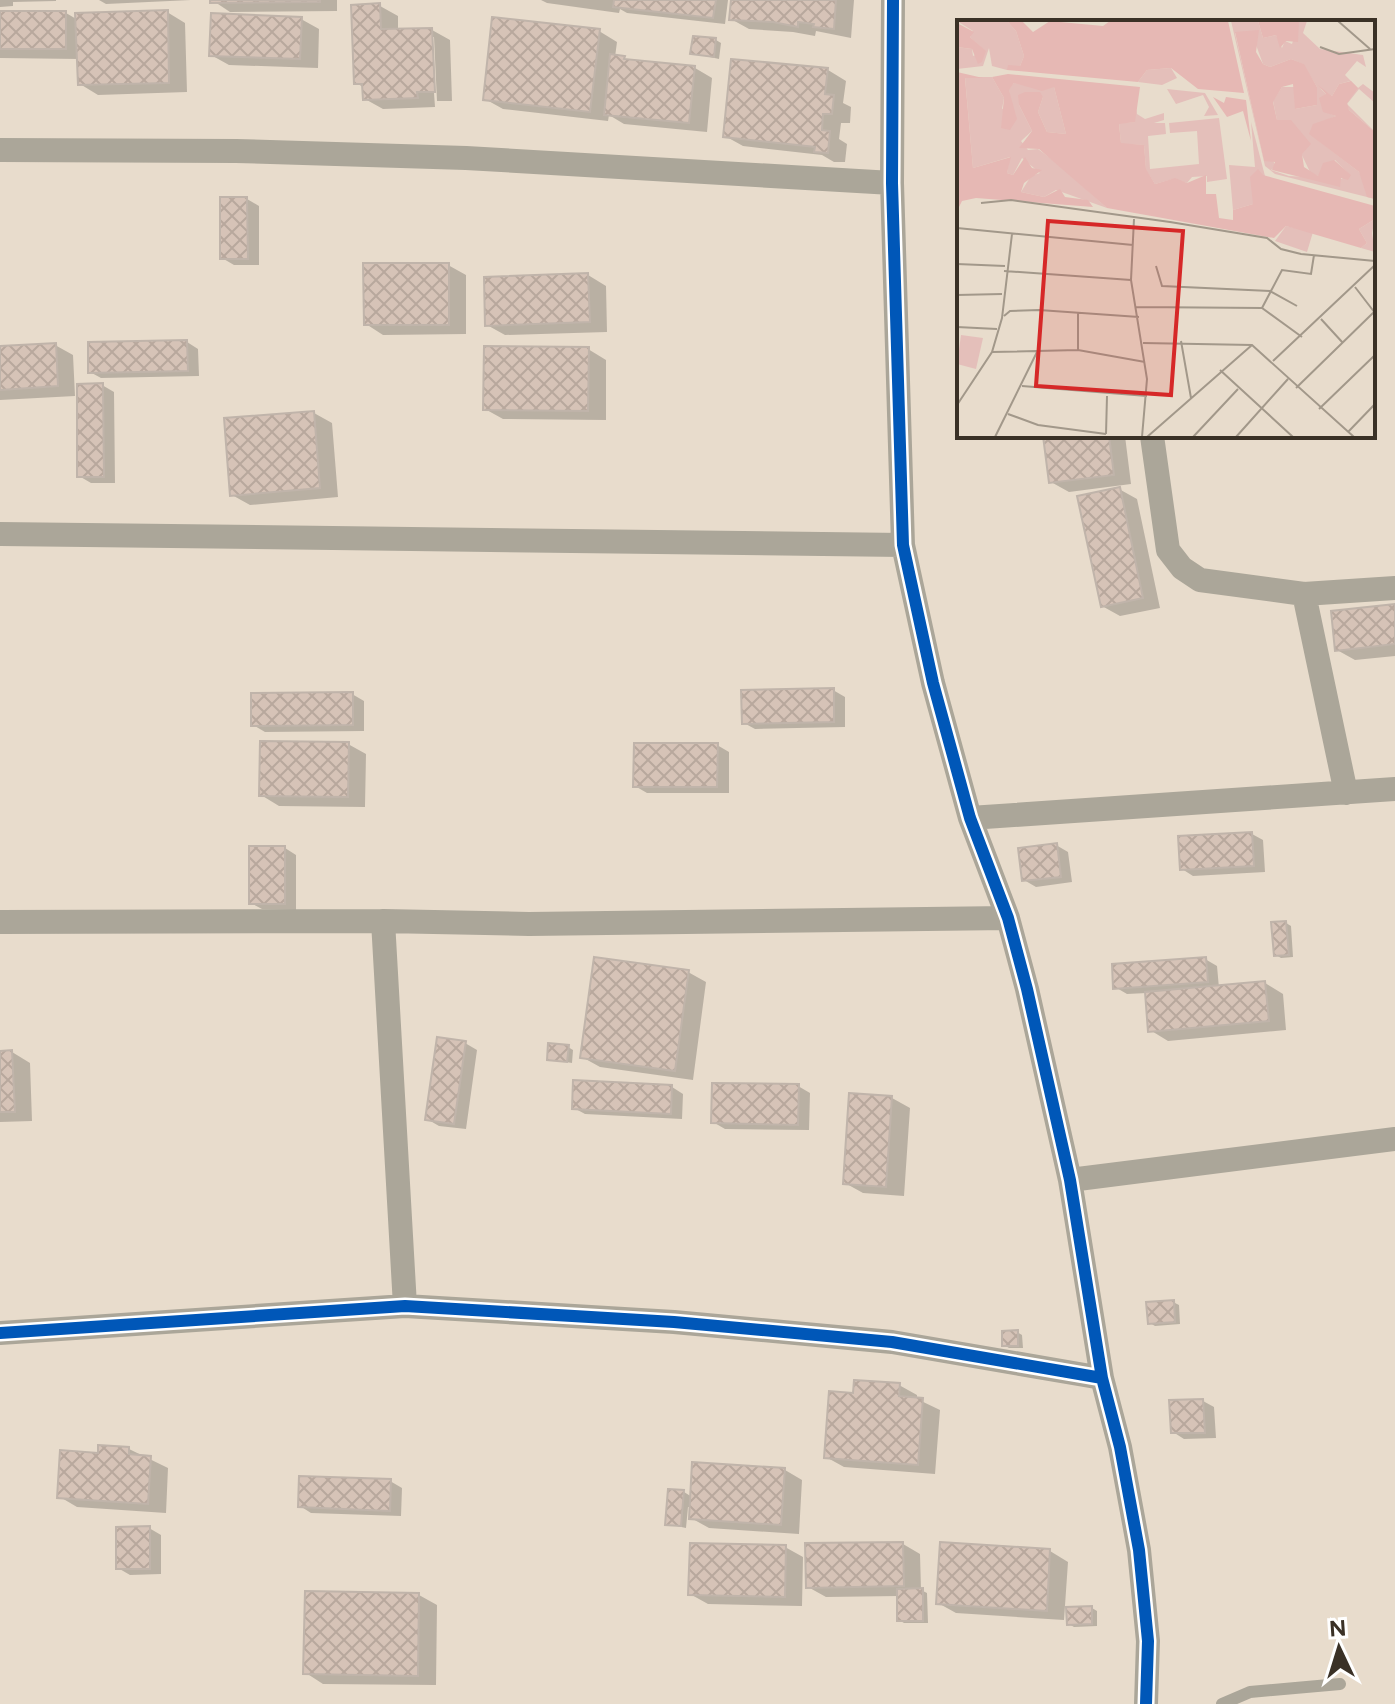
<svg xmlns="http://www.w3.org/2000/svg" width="1395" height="1704" viewBox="0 0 1395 1704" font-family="Figtree,sans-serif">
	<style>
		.shadow { fill: #0003 }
		.building { fill: url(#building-cross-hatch); stroke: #c0b4aa; stroke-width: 2 }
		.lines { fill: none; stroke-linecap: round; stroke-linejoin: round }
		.lane { stroke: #aba699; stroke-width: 12 }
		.street { stroke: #aba699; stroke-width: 24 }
		.cycleway-casing { stroke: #fff; stroke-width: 17 }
		.cycleway { stroke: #0057b8; stroke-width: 12 }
		.inset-road { fill: none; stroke: #a2988a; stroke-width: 2 }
		.view { fill: #d62828; fill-opacity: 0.15; stroke: #d62828; stroke-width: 4 }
		.inset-edge { fill: none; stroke: #3a3126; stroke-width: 4 }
	</style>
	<defs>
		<pattern id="building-cross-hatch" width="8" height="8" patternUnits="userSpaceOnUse" patternTransform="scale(2)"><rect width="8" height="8" fill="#d6c3b7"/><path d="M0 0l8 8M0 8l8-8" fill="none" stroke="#b8a89d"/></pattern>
	</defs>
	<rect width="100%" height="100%" fill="#e8dccc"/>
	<path class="shadow" d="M0,0H56V1L13,2V6L0,7Z
		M99,0H191L106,4Z
		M212,0H337V11L230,12Z
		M541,0H728L725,24L627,13L620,9L619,13L547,3Z
		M733,0H854L851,38L816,31L815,36L793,32L749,29L731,19Z
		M380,6L398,16V31L432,30L450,40L452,101H437L434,37H430L435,107L383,109L365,99V88L356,83Z
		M167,12L185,23L187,92L98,95L80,84L79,59L0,58V13H66L78,20Z
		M301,19L319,29L318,68L229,65L211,55Z
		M599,31L617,42L615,57L631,62L695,68L712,78L707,132L624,124L609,115L608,121L503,109L485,99Z
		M716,40L721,43L719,59L692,53Z
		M828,70L846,81L843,103L851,107L850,123H841L839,139L847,144L845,162H834L822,155L743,146L725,136Z
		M247,199L259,206V265H234L222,258Z
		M448,265L466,275V334L383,335L366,324Z
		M588,275L606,286L607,332L505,335L487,325Z
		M187,342L198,349L199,376L101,378L90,372Z
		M55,345L73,355L75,396L0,400V348Z
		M588,349L606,360V420L503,419L485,409Z
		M102,385L114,392L115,483H91L79,476Z
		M314,413L332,423L338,497L250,505L232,495Z
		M1045,436H1125L1131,484L1069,492L1051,482Z
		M1119,489L1137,499L1160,608L1120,616L1102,606Z
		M1395,606V656L1355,660L1337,650Z
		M833,690L845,697V727L755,729L744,723Z
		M352,694L364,701V731L265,732L253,725Z
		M348,744L366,754L365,807L279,806L261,795Z
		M717,745L729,752V793H647L635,786Z
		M1252,834L1263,840L1265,872L1193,876L1182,869Z
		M1056,845L1068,852L1072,882L1036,887L1024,880Z
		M285,848L296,855V910L262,909L251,903Z
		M1286,923L1291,926L1293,957L1281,958L1276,955Z
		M1205,959L1217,966L1219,988L1265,983L1283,994L1286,1030L1168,1041L1150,1030L1147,993L1127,994L1115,987Z
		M688,972L706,982L693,1080L600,1067L582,1057Z
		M465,1043L477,1050L466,1129L439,1126L427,1119Z
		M568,1047L573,1050L572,1063L549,1059Z
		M12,1052L30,1063L32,1121L0,1122V1053Z
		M798,1086L810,1093L809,1130L725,1129L713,1122Z
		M672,1087L683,1094L682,1119L585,1114L574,1108Z
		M892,1098L910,1108L904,1196L863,1193L845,1183Z
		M1173,1302L1179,1305L1180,1324L1155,1326L1150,1323Z
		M1017,1332L1022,1335L1023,1348H1009L1004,1345Z
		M899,1385L917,1395V1399L940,1410L935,1474L844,1467L826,1457L855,1395Z
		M1203,1401L1214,1407L1216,1438L1184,1439L1173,1432Z
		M129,1449L168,1468L166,1513L77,1507L60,1497L100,1455Z
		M785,1470L802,1480L799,1534L709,1528L691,1518L692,1507H688L686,1528L667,1524L670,1491L684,1492L692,1497Z
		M390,1481L402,1488L401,1516L311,1513L300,1506Z
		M149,1528L161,1535V1574L130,1575L118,1568Z
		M903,1544L920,1554L921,1590L927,1593L928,1623H904L899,1620V1596L826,1597L808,1587Z
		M785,1547L803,1557L802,1606L708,1604L690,1594Z
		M1050,1551L1068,1562L1064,1620L956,1613L938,1603Z
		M419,1595L437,1605L436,1685L323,1684L306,1673Z
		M1092,1608L1097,1611V1626L1074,1627L1069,1624Z"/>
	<path class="building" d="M210,0H320V2L210,3Z
		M614,0H716L713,18L613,7Z
		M731,0H836L834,29L813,27L814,24L798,22V27L773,22L729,20Z
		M380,3L381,29L432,28L435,92H417L418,98L363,100L362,84H354L351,5Z
		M168,10L169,83L78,85L75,13Z
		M0,11H66V49H0Z
		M211,13L302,17L300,59L209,56Z
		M492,17L600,29L590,112L483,100Z
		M693,36L716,38L714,57L690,54Z
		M610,54L625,56L624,59L695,66L689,123L604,115Z
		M731,59L828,68L825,94L834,95L832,114H823L822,130L830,131L828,153L814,152L815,147L723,137Z
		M220,197H247L248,259H220Z
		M363,263H449V325H364Z
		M588,273L590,322L485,326L484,277Z
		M187,340L188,371L88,373V342Z
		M56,343L58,386L0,390V346Z
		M484,346L589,347L588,411L483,410Z
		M103,383L104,477H77V384Z
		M314,411L320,488L230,496L224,418Z
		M1043,436H1109L1114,475L1049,483Z
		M1120,487L1143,598L1101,607L1077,496Z
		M1395,604V644L1335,651L1331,611Z
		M834,688V722L742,724L741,690Z
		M353,692V725L251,726V693Z
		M260,741L349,742L348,797L259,796Z
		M634,743H718L717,787H633Z
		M1252,832L1254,866L1180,870L1178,836Z
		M1057,843L1061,877L1022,881L1018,848Z
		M249,846H285V904H249Z
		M1286,921L1289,955L1274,956L1271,922Z
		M594,957L689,970L675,1071L580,1058Z
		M1206,957L1208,982L1113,989L1112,964Z
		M1265,981L1269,1021L1148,1032L1145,992Z
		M437,1037L466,1041L454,1124L425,1120Z
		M548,1043L569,1045L567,1062L547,1060Z
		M12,1050L15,1112H0V1051Z
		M573,1080L672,1085L671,1114L572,1109Z
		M712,1083L799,1084L798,1125L711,1123Z
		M849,1093L892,1096L886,1187L843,1184Z
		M1174,1300L1175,1322L1148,1324L1146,1302Z
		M1018,1330V1346H1002V1331Z
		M854,1380L900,1383L899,1396L923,1398L918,1465L824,1458L829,1391L853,1393Z
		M1203,1399L1205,1433H1171L1169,1400Z
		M98,1445L129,1447V1454L151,1456L148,1504L57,1498L60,1450L98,1453Z
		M692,1462L785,1468L781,1525L689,1519Z
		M299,1476L391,1479L390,1511L298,1507Z
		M668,1489L684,1490L681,1526L665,1525Z
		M150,1526V1569H116V1527Z
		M903,1542L904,1586L806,1588L805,1543Z
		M940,1542L1050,1549L1047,1611L936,1604Z
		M690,1543L786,1545L785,1597L688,1595Z
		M923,1588V1621H897V1589Z
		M305,1591L419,1593L418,1676L303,1674Z
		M1092,1606V1624L1067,1625L1066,1607Z"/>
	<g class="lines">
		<path class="lane" d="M1222,1704L1250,1692L1340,1684"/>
		<path class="street" d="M893,0L892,183L903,545L933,683L970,818L1008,918L1027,989L1070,1180L1102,1378L1120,1447L1139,1550L1148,1641L1146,1704
			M0,150L236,151L466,158L892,183
			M1152,436L1168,550L1182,568L1200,580L1304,594L1395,588
			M0,534L903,545
			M1304,594L1346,793
			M970,818L1395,789
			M383,921L405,1306
			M0,922L383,921L529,924L1008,918
			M1070,1180L1395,1139
			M0,1333L405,1306L674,1322L892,1342L1102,1378"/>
		<defs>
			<path id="cycleway" d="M893,0L892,183L903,545L933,683L970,818L1008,918L1027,989L1070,1180L1102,1378L1120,1447L1139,1550L1148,1641L1146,1704
				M0,1333L405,1306L674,1322L892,1342L1102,1378"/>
		</defs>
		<use href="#cycleway" class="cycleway-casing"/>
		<use href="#cycleway" class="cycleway"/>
	</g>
	<g transform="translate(957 20)">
		<rect width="418" height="418" fill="#e8dccc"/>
		<path d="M50,1L59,11L67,36L63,46L50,50L35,46L32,28L26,46L0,49V27L15,29L16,36L28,31L13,17L16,11L0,1ZM274,1H301L306,18L319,15L325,28L328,21L335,24L342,1H350L346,13L363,29L406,35L409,47L400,41L388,55L401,68L406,64L418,73V83L402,69L390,84L418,112L392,90L389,84L393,61L382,64L375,76L363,68L369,74L366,91L379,96L363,103L362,121L402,152L418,179L318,154L308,146ZM278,13L295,14L306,44L313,47L334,39L346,44L360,67V85L338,89L340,67H325L316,81L320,100L329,102L354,154L361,156L378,140L393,155L384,159L332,156L314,150L319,146L316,141H307ZM214,48L220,58L205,65L181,62L190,50ZM8,57H35L47,78L45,89L53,86L52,69L57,63L97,67L109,114L90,112L81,92L86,77L74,75L62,85L75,111L64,121L71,130L81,129L101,144L150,188L99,170L87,177L64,172L74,156L83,153L65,138L56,155L50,153L53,137L16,148ZM210,69L248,73L261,95L247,96L252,87L246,75L219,84ZM178,81L180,94L188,99L207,93V100L197,103H208L209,114L191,116L193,149L242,144L240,111L213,113L212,103L262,98L270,159L250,162V156L235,157L230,163L216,159L198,164L189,150L187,125L164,124L162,103L178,102ZM294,102L308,156L296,167V184L276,190L272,145L298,147ZM418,199L415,213L418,232L404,228L410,223L402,209ZM329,206L356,212L350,232L318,221Z" fill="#e4bfba" fill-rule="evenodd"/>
		<path d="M50,1H65L76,12L93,1L146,6L153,1H271L287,73L241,69L214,48L190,50L181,62L50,50L51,45L63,46L67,36L59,11ZM301,1H342L341,22L329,21L323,28L319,15L306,18ZM0,3L17,12L13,17L29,31L25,42L21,44L15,29L0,27ZM302,10L299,32L306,44L313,47L334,39L347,44L360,67V85L338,89L336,64L325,67L316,82L320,100H334L354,124L345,134L347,147L361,156L366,143L377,140L394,155L391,160L384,158L383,167L315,150L318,142L307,141L278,12ZM0,52L26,58H8L16,148L54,137L50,153L56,155L68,137L75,148L85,150L67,163L64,172L87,177L103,169L108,177L131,180L136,187L19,178L5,181L0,191ZM51,54L183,67L178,102L162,104L164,123L187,125L189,149L198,164L218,158L230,163L249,155V174H259L262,198L276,200V190L296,184L293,157L301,149L306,155L418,186V199L402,209L410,223L404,228L329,206L317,218L150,188L82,129L62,128L75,111L62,85L61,75L68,72H83L86,77L81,92L90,112L109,114L97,67L85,71L57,63L52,70L60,99L53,110L44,108L47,78L35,57ZM394,61L401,68L390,83L392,90L418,112V179L410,177L402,152L352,114L356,104L379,96L366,92L362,78L369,74L361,65L375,76L382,64ZM256,77L267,83L269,77L289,80L294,121L286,91L270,97Z" fill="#e6b8b4"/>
		<path d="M4,315L26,318L19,349L0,344Z" fill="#e4bfba"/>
		<path class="inset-road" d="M381,1L413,29M363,27L382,34L418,29M24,183L54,180L213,202L310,218L324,229L344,234L418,241M177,199L174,260L190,359L185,417M0,208L176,225M0,244L48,246M199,246L205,266L313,271L340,286M47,251L174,260M398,267L418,293M0,275L45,274M179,287L305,288L345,317M305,288L325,250L354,254L357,235M47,296L53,291L82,290L182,297M364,299L386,323M0,307L40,309M224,321L234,378M186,323L295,325L397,417M121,330V293M35,332L121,330L188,342M316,341L418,245M263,350L336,417M65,366L190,376M339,368L417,292M0,385L35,332L45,298L55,214M362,389L418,335M51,394L81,405L149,414M391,412L418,384M149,414L150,376M38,417L81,330M190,417L295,325M236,417L281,369M279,417L331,359"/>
		<path class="view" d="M91,201L226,211L214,375L79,366Z"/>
		<rect width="418" height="418" class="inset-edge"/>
	</g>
	<g transform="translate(1339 1648) rotate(356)" stroke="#ffffff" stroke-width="6" paint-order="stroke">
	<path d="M0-6L14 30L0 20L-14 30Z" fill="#3a3126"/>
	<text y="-12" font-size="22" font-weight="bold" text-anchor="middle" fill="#3a3126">N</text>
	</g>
</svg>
